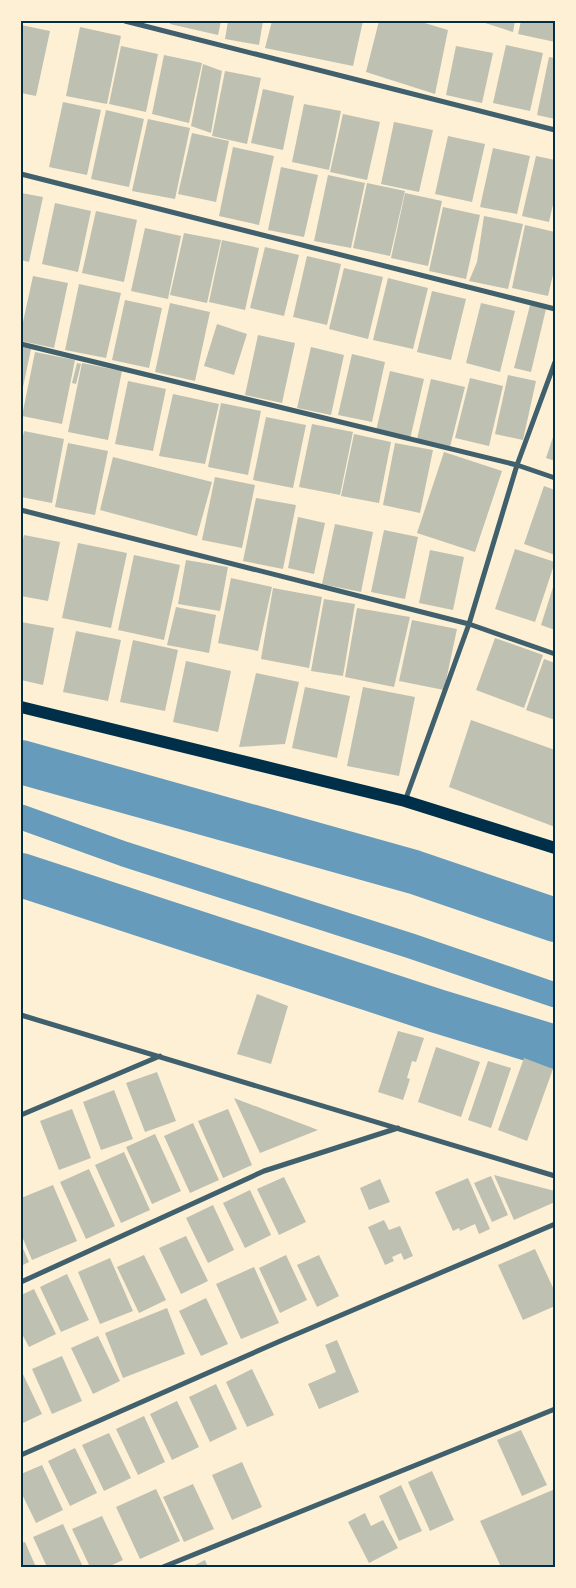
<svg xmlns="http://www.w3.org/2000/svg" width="576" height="1588" viewBox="0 0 576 1588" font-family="'PT Sans',sans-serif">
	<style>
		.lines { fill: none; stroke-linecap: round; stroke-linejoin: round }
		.canal { stroke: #669bbc; stroke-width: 25 }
		.river { stroke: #669bbc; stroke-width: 44 }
		.building { fill: #bec0b2 }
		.minor { stroke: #3f606c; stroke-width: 5 }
		.primary { stroke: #003049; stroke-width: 12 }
		.neatline { fill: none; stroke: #003049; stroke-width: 2 }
	</style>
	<rect width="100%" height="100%" fill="#fdf0d5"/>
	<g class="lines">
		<path class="canal" d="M21,817L124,854L411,946L555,995"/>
		<path class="river" d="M21,762L414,872L555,920
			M21,875L437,1011L555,1047"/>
	</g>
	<path class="building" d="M171,21H221L218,35L170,24Z
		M228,21H263L259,45L225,39Z
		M272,21H363L353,66L265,48Z
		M379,21H418L448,30L435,94L366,72Z
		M479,21H515L513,32Z
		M521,21H555V42L518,34Z
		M21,25L50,31L36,96L21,93Z
		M80,27L121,36L107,104L66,96Z
		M506,45L543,53L530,111L493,103Z
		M121,46L158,54L146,112L109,104Z
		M456,46L493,53L482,103L446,95Z
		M164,55L202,63L189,123L152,114Z
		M549,57L555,58V119L537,115Z
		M203,64L222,71L211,133L191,126Z
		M225,71L261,78L247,144L212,136Z
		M263,89L294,96L283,150L251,143Z
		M63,102L101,110L87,175L49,167Z
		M304,104L341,111L329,170L292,162Z
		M106,110L144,119L129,187L91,179Z
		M343,114L380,122L367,180L330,172Z
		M148,119L190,128L175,199L132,191Z
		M394,122L433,130L419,192L381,184Z
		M192,133L229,141L216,202L178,194Z
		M448,136L485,144L472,202L435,194Z
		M233,147L274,156L259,225L219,216Z
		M493,148L530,156L517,214L480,207Z
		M536,156L555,160V196L549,222L522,216Z
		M281,167L318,175L304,237L268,230Z
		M328,175L365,183L351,248L314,241Z
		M367,183L405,191L390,256L353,248Z
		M21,193L43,197L29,262L21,260Z
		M405,193L442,201L428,266L391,258Z
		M55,203L91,211L78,272L42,264Z
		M443,207L480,215L466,279L429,271Z
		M96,211L137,220L124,282L82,273Z
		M484,216L523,224L508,289L469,281L477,262Z
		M525,225L555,232V266L548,296L512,288Z
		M145,228L181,236L168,299L131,291Z
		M184,233L221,240L207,303L170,295Z
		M222,240L259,248L245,310L209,302Z
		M265,247L299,255L284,316L250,308Z
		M307,256L341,264L327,325L293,317Z
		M344,268L383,277L368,339L329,329Z
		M33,276L68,283L54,348L21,341V331Z
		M388,278L428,288L413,349L373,340Z
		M79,284L121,293L106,358L65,350Z
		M432,291L466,299L451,360L417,352Z
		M125,300L162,308L149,368L112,360Z
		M170,303L210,312L195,381L155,372Z
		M481,303L515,311L500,372L466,363Z
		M530,305L546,309L531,372L514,368Z
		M217,324L247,334L234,375L204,366Z
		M258,335L295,343L282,403L245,395Z
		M21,347L31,349L22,392H21Z
		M311,347L344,355L331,415L297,408Z
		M35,352L75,360L62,424L22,416Z
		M352,354L385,362L372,422L338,415Z
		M77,363L81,364L76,384L72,383Z
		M82,363L122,371L108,440L68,432Z
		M390,371L424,379L410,439L376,431Z
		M508,375L536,381L523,440L495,434Z
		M470,378L503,386L489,446L455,438Z
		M431,379L465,387L450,447L417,439Z
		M128,381L166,389L153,451L115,444Z
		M173,394L219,404L205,464L159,456Z
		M221,403L261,411L248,475L208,467Z
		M266,417L306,425L293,488L253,480Z
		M312,424L353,432L340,495L299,487Z
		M24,431L64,439L52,503L21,497V446Z
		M354,434L391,442L379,503L341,496Z
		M554,434H555V461L546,458Z
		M68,443L108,451L95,515L55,507Z
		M395,443L433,450L420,513L383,505Z
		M444,452L502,471L475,552L417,533Z
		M113,457L212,482L197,536L100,510Z
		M215,477L255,485L242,548L202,540Z
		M544,486L555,490V555L524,544Z
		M256,498L296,505L283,569L243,561Z
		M298,517L325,523L314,574L288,568Z
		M335,524L373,532L361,592L322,584Z
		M384,530L418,537L405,599L371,592Z
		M24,535L60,542L48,601L21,596V549Z
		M78,543L127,553L111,628L62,618Z
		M515,549L555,562L535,622L495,609Z
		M430,550L464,557L453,610L419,603Z
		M134,555L180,565L164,640L118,630Z
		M186,560L228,567L220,611L178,604Z
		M231,578L272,587L258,651L218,643Z
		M554,584H555V630L541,625Z
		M273,588L322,597L309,668L261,659Z
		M324,599L355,604L343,676L311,671Z
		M176,607L216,615L209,653L167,645Z
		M357,608L410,617L394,687L345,677Z
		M412,620L457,629L444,690L399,681Z
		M21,622L54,628L43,685L21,680Z
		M76,631L121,640L108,701L63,692Z
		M495,638L543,655L524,708L476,690Z
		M133,640L178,650L165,711L120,702Z
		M544,659L555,663V720L526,710Z
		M186,661L231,671L218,732L173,722Z
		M256,673L299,682L285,744L239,747Z
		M305,687L350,696L337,758L292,748Z
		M363,687L415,697L399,776L347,766Z
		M471,720L555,750V827L449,787Z
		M257,994L288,1006L271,1064L237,1054Z
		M398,1031L424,1038L416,1062L412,1061L407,1078L410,1079L403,1100L378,1092Z
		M436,1047L480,1062L461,1117L418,1102Z
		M524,1058L553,1069L527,1141L498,1130Z
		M488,1061L511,1068L491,1128L468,1120Z
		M157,1072L176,1121L145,1132L126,1083Z
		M114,1090L133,1139L101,1150L83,1102Z
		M234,1098L318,1130L260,1153Z
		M72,1109L91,1158L59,1170L40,1121Z
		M228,1109L252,1165L223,1178L198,1121Z
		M193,1123L219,1180L190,1193L164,1136Z
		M155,1134L181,1191L152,1204L126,1147Z
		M124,1152L150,1210L121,1223L95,1165Z
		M89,1169L115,1226L86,1239L60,1182Z
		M494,1175L555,1191V1202L514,1220Z
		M491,1176L508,1215L492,1222L474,1183Z
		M284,1177L306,1222L279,1235L257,1189Z
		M468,1178L490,1229L479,1234L475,1224L460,1231L459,1228L453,1231L435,1192Z
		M380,1179L390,1202L369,1210L360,1188Z
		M53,1185L77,1241L32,1260L21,1234V1198Z
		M250,1190L271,1235L245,1248L223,1203Z
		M213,1205L234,1250L208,1263L186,1218Z
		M384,1220L389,1230L400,1226L413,1256L404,1260L401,1253L392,1257L394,1261L385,1265L368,1227Z
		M186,1236L208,1281L181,1294L159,1248Z
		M21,1244L29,1262L21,1266Z
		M535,1249L555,1292V1306L523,1320L498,1265Z
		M144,1255L166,1300L139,1313L117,1267Z
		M286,1255L307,1300L280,1313L259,1268Z
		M319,1255L339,1296L317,1307L297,1265Z
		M110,1258L133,1311L100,1324L78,1272Z
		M254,1267L279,1323L241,1339L216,1284Z
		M67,1274L89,1320L61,1332L40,1287Z
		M34,1289L56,1334L29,1347L21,1332V1295Z
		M206,1298L228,1344L201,1356L179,1311Z
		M167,1308L185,1354L123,1378L105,1333Z
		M98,1336L120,1381L93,1394L71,1348Z
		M337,1340L359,1392L319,1409L308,1384L336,1372L325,1345Z
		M62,1356L82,1401L52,1414L32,1369Z
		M252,1369L274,1415L247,1427L226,1382Z
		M21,1370L42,1414L21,1424Z
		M216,1384L237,1429L210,1442L189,1397Z
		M177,1401L199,1447L172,1460L150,1414Z
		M144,1416L165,1462L138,1475L116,1429Z
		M521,1430L547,1485L522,1496L497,1440Z
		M109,1433L131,1478L104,1491L82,1445Z
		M75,1448L97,1493L70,1506L48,1461Z
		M242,1462L262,1507L232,1520L212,1475Z
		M42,1465L63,1510L36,1523L21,1492V1474Z
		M432,1471L454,1520L430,1531L408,1482Z
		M193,1484L214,1529L184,1542L163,1497Z
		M401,1485L422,1531L399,1541L379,1496Z
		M156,1489L180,1541L140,1559L116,1507Z
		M555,1489V1567H501L480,1521Z
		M365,1513L371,1526L383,1520L398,1548L369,1563L348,1522Z
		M102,1516L123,1560L108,1567H90L72,1529Z
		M63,1524L83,1567H47L33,1537Z
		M25,1542L36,1567H21V1543Z
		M205,1560L208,1567H191Z"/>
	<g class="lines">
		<path class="minor" d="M125,21L555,130
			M21,174L555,309
			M21,344L517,465L555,478
			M21,510L469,624L555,654
			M405,801L469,624L517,465L555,362
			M21,1015L555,1176
			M21,1115L160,1056
			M21,1282L264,1171L398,1128
			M21,1455L278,1342L555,1224
			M163,1567L555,1409"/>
		<path class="primary" d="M21,707L405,801L555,848"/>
	</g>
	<rect width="576" height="1588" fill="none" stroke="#fdf0d5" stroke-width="45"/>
	<rect x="22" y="22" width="532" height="1544" class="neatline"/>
</svg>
